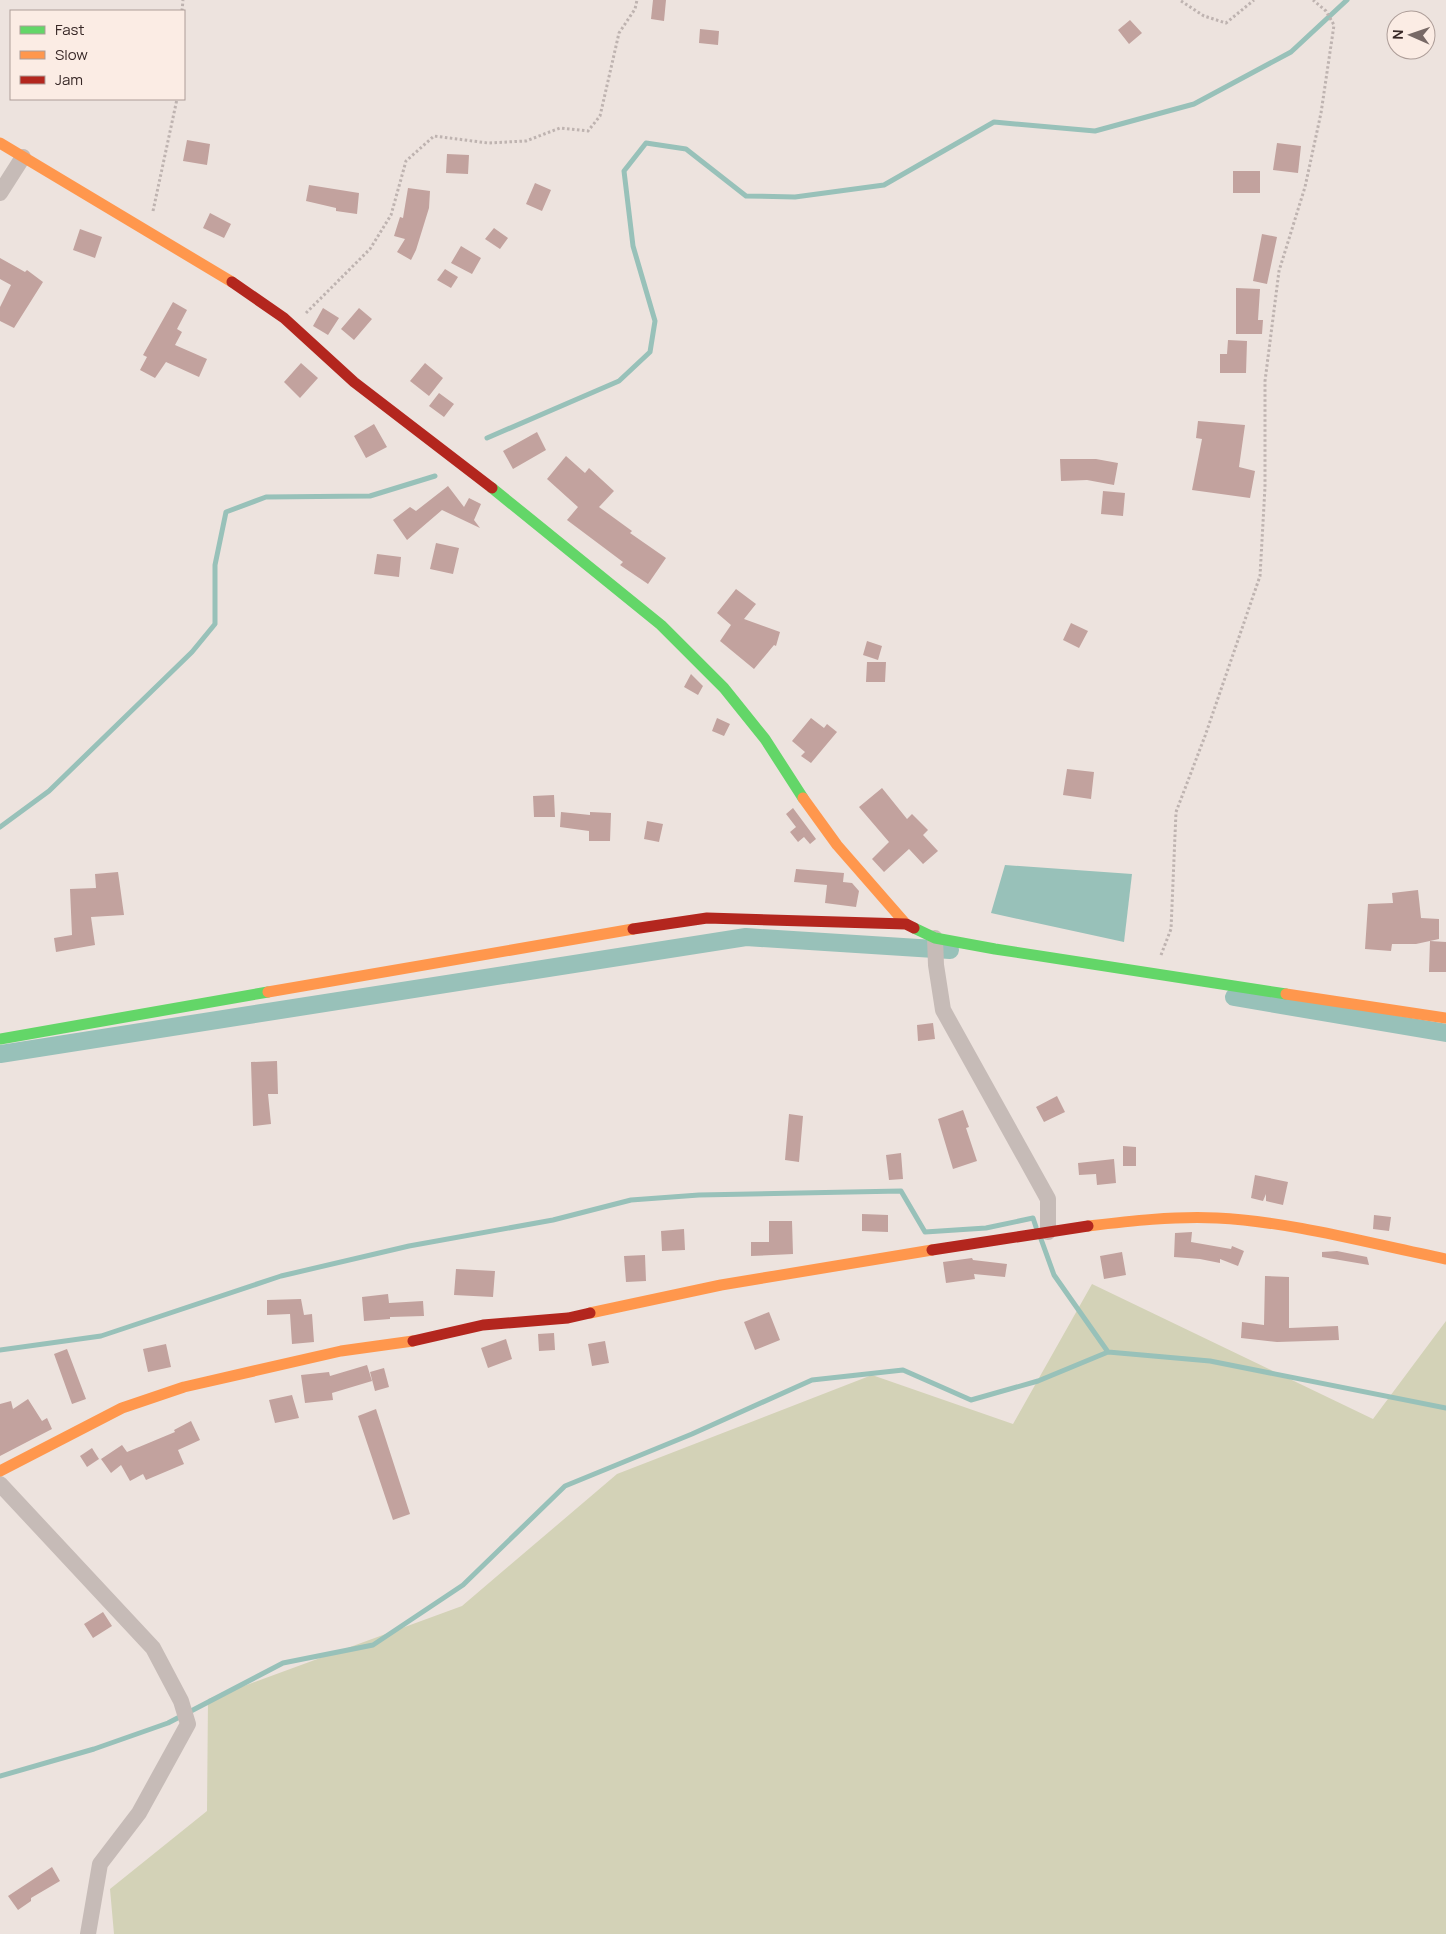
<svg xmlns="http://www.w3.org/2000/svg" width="1446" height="1934" viewBox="0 0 1446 1934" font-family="Manrope,sans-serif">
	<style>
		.green { fill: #d3d2b7 }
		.water { fill: #98c1b9 }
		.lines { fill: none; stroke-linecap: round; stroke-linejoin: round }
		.stream { stroke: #98c1b9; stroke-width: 5 }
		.canal { stroke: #98c1b9; stroke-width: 18 }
		.building { fill: #c2a29e }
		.path { stroke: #beb3b0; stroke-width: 3; stroke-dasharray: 2.5 2.5; stroke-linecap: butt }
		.street { stroke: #c6bbb7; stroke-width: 16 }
		.fast { stroke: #63d668; stroke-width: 11 }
		.slow { stroke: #ff974d; stroke-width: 11 }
		.jam { stroke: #b3261e; stroke-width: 11 }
	</style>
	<rect width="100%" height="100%" fill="#ede3de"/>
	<path class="green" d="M1092,1284L1373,1419L1446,1321V1934H114L110,1889L207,1811L208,1699L462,1606L617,1474L872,1375L1013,1424Z"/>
	<path class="water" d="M1005,865L1132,874L1124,942L991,913Z"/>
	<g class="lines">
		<path class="stream" d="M487,438L619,381L650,352L655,321L633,246L624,171L646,143L686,149L746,196L795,197L884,185L994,122L1095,131L1194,104L1291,52L1347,0
			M0,827L49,791L192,652L215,624V565L226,512L266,497L370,496L435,476
			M1041,1239L1054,1275L1108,1352
			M0,1350L101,1336L281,1276L409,1246L553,1220L631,1200L699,1195L901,1191L925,1232L986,1228L1033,1218L1036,1227
			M0,1776L94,1749L168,1723L283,1663L373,1645L463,1585L565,1486L692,1434L812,1380L903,1370L971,1400L1038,1381L1108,1352L1210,1361L1446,1408"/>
		<path class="canal" d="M1234,997L1446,1033
			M0,1054L746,937L950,950"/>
	</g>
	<path class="building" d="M653,0H666L664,21L651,19Z
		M1130,20L1142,33L1129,44L1118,30Z
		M700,29L719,31L718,45L699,43Z
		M187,140L210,144L207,165L183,161Z
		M1277,143L1301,146L1298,173L1273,170Z
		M447,154L469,155L468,174L446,173Z
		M1233,171H1260V193H1233Z
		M535,183L551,190L542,211L526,204Z
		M309,185L359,193L357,214L336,211V208L306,201Z
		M408,188L430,191L429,208L416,250L411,260L397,252L405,239L394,236L400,217L403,218Z
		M210,213L231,224L224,238L203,228Z
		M494,228L508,238L500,249L485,239Z
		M80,229L102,237L95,258L73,250Z
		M1262,234L1277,237L1267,284L1253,281Z
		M461,246L481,258L472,274L451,263Z
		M0,258L25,272L27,270L43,282L14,328L0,321V307L11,285L0,279Z
		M445,269L458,277L451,288L437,280Z
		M1236,288L1260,289L1258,320H1263L1262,334H1236Z
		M173,302L187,310L177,329L182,332L175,345L207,359L199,377L166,362L155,378L140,370L147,357L143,355Z
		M323,308L339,318L328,335L313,326Z
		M359,308L372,319L354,340L341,329Z
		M1228,340L1247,341L1246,373H1220V354H1227Z
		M301,363L318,378L300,398L284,382Z
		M425,363L443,378L429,396L410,381Z
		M439,393L454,404L444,417L429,406Z
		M1198,421L1245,425L1239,467L1255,471L1250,498L1192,490L1202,439L1196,438Z
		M374,424L387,447L366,458L354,436Z
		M537,432L546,450L513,469L503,451Z
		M566,456L585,473L589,468L614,491L599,507L632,531L630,533L666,558L648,584L620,565L623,562L567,520L578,507L547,479Z
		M1060,459H1096L1118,463L1114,485L1087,480L1061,481Z
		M448,486L464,507L469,498L481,504L474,520L480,528L442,510L407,540L393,520L410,507L416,511Z
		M1103,491L1125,493L1123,516L1101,514Z
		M436,543L459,548L453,574L430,569Z
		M377,554L401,557L399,577L374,574Z
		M736,589L756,604L744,619L780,632L776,646L774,645L754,669L720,641L731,625L717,613Z
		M1071,623L1088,631L1079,648L1063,640Z
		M867,641L882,646L878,660L863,655Z
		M867,662H886L885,682H866Z
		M691,674L703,686L698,695L684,687Z
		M717,718L730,724L724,736L712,731Z
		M811,718L824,728L827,724L837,732L811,763L801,756L805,752L792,741Z
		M1067,769L1094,772L1091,799L1063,795Z
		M882,788L907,819L912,814L928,830L923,835L938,851L923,864L909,849L884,872L872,859L889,842L859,807Z
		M554,795L555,817H534L533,796Z
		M793,808L816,839L810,844L804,837L798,842L790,832L796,827L786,814Z
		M561,812L590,815V812L611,813L610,841H589V831L560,827Z
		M647,821L663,824L659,842L644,839Z
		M796,869L844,873L843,882L852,883L859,891L856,907L825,903L827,885L794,882Z
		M118,872L124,915L91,917L95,945L56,952L54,938L72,935L70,889L96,888L95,874Z
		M1418,890L1421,918L1439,919V939L1416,944H1392L1391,951L1365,949L1368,904L1393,903L1392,893Z
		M1430,941L1446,942V972H1429Z
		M933,1023L935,1039L918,1041L917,1025Z
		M277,1061L278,1094H268L271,1124L253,1126L251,1062Z
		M1057,1096L1065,1112L1044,1122L1036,1107Z
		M963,1110L969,1127L966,1128L977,1161L953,1169L938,1119Z
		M789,1114L803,1116L799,1162L785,1160Z
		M1123,1146L1136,1147V1166H1123Z
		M901,1153L903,1179L889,1180L886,1155Z
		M1114,1159L1116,1183L1097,1185L1096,1174L1079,1175L1078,1163Z
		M1255,1175L1288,1182L1283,1205L1266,1201V1194L1263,1201L1251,1198Z
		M862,1214L888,1215V1232L862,1231Z
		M1374,1215L1391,1217L1389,1231L1373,1229Z
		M769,1221H792L793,1254L751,1256V1242H769Z
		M684,1229L685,1250L662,1251L661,1231Z
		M1192,1232L1191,1242L1231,1249L1232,1246L1244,1251L1238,1266L1220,1259V1263L1200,1259L1174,1257L1175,1233Z
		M1337,1251L1367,1257L1369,1265L1322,1257V1252Z
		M1122,1252L1126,1275L1104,1279L1100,1256Z
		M645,1255L646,1281L626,1282L624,1256Z
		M972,1258L973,1260L1007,1264L1005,1277L974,1274L975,1279L946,1283L943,1262Z
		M456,1269L495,1271L493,1297L454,1295Z
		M1265,1276L1289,1277V1328L1338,1326L1339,1340L1277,1342L1241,1338L1242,1322L1264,1325Z
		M388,1294L389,1303L423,1301L424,1316L390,1317V1319L364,1321L362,1297Z
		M301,1299L304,1315L312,1314L314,1342L292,1344L290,1314L267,1315V1300Z
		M769,1312L780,1340L755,1350L744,1322Z
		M554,1333L555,1350L539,1351L538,1334Z
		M506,1339L512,1359L488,1368L481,1348Z
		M605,1341L609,1363L592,1366L588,1344Z
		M166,1344L171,1367L148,1372L143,1349Z
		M67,1349L86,1399L72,1404L54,1354Z
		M367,1365L372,1381L332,1393L333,1400L305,1403L301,1375L329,1372L330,1376Z
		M384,1368L389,1387L375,1391L370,1372Z
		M292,1395L299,1418L275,1423L269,1400Z
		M28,1399L42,1421L47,1418L52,1429L0,1456V1404L11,1401L13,1409Z
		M376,1409L410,1514L393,1520L358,1416Z
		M191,1421L200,1440L178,1450L184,1464L146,1480L143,1474L130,1481L121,1465L111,1473L101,1459L122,1445L127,1452L175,1432L174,1430Z
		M92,1448L99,1459L87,1467L80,1456Z
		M103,1612L112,1626L93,1638L84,1624Z
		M52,1867L60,1881L31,1898V1901L18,1910L8,1896Z"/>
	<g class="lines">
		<path class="path" d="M1181,1L1204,16L1226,23L1254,0
			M182,11L183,0
			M153,211L177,99
			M306,313L370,249L391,215L406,161L434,136L488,143L526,141L560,128L588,131L600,116L619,33L635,9L637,0
			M1161,955L1171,929L1176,812L1205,736L1260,576L1265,487V381L1279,271L1305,187L1321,113L1334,25L1326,11L1313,0"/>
		<path class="street" d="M0,193L23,157
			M935,938L936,965L943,1010L1048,1199V1232
			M0,1484L153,1648L181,1701L188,1724L139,1813L100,1864L88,1934"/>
		<path class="fast" d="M492,488L661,625L724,688L765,739L803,798
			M914,928L935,938L995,949L1286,994
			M0,1039L268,992"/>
		<path class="slow" d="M0,143L232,282
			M803,798L837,845L906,924
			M268,992L633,929
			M1286,994L1446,1018
			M1088,1226C1130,1221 1174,1216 1217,1218C1294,1222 1371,1244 1446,1259
			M590,1313L721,1285L932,1250
			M0,1471L122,1408L184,1387L341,1351L413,1341"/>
		<path class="jam" d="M232,282L284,318L354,382L492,488
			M633,929L707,918L906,924L914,928
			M932,1250L1088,1226
			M413,1341L483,1325L568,1318L590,1313"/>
	</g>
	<rect x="10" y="10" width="175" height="90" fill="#fbece4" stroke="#ad9d98"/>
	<rect x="20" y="26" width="25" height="8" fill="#63d668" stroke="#ad9d98"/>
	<text x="55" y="35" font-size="15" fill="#372726">Fast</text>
	<rect x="20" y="51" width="25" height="8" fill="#ff974d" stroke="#ad9d98"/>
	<text x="55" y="60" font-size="15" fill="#372726">Slow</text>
	<rect x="20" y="76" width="25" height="8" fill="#b3261e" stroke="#ad9d98"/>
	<text x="55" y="85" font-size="15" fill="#372726">Jam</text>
	<g transform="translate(1411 35) rotate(272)"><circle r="24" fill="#fbece4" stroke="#ad9d98"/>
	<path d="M0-4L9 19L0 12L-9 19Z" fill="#776966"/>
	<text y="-8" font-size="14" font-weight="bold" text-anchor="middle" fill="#372726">N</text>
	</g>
</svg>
